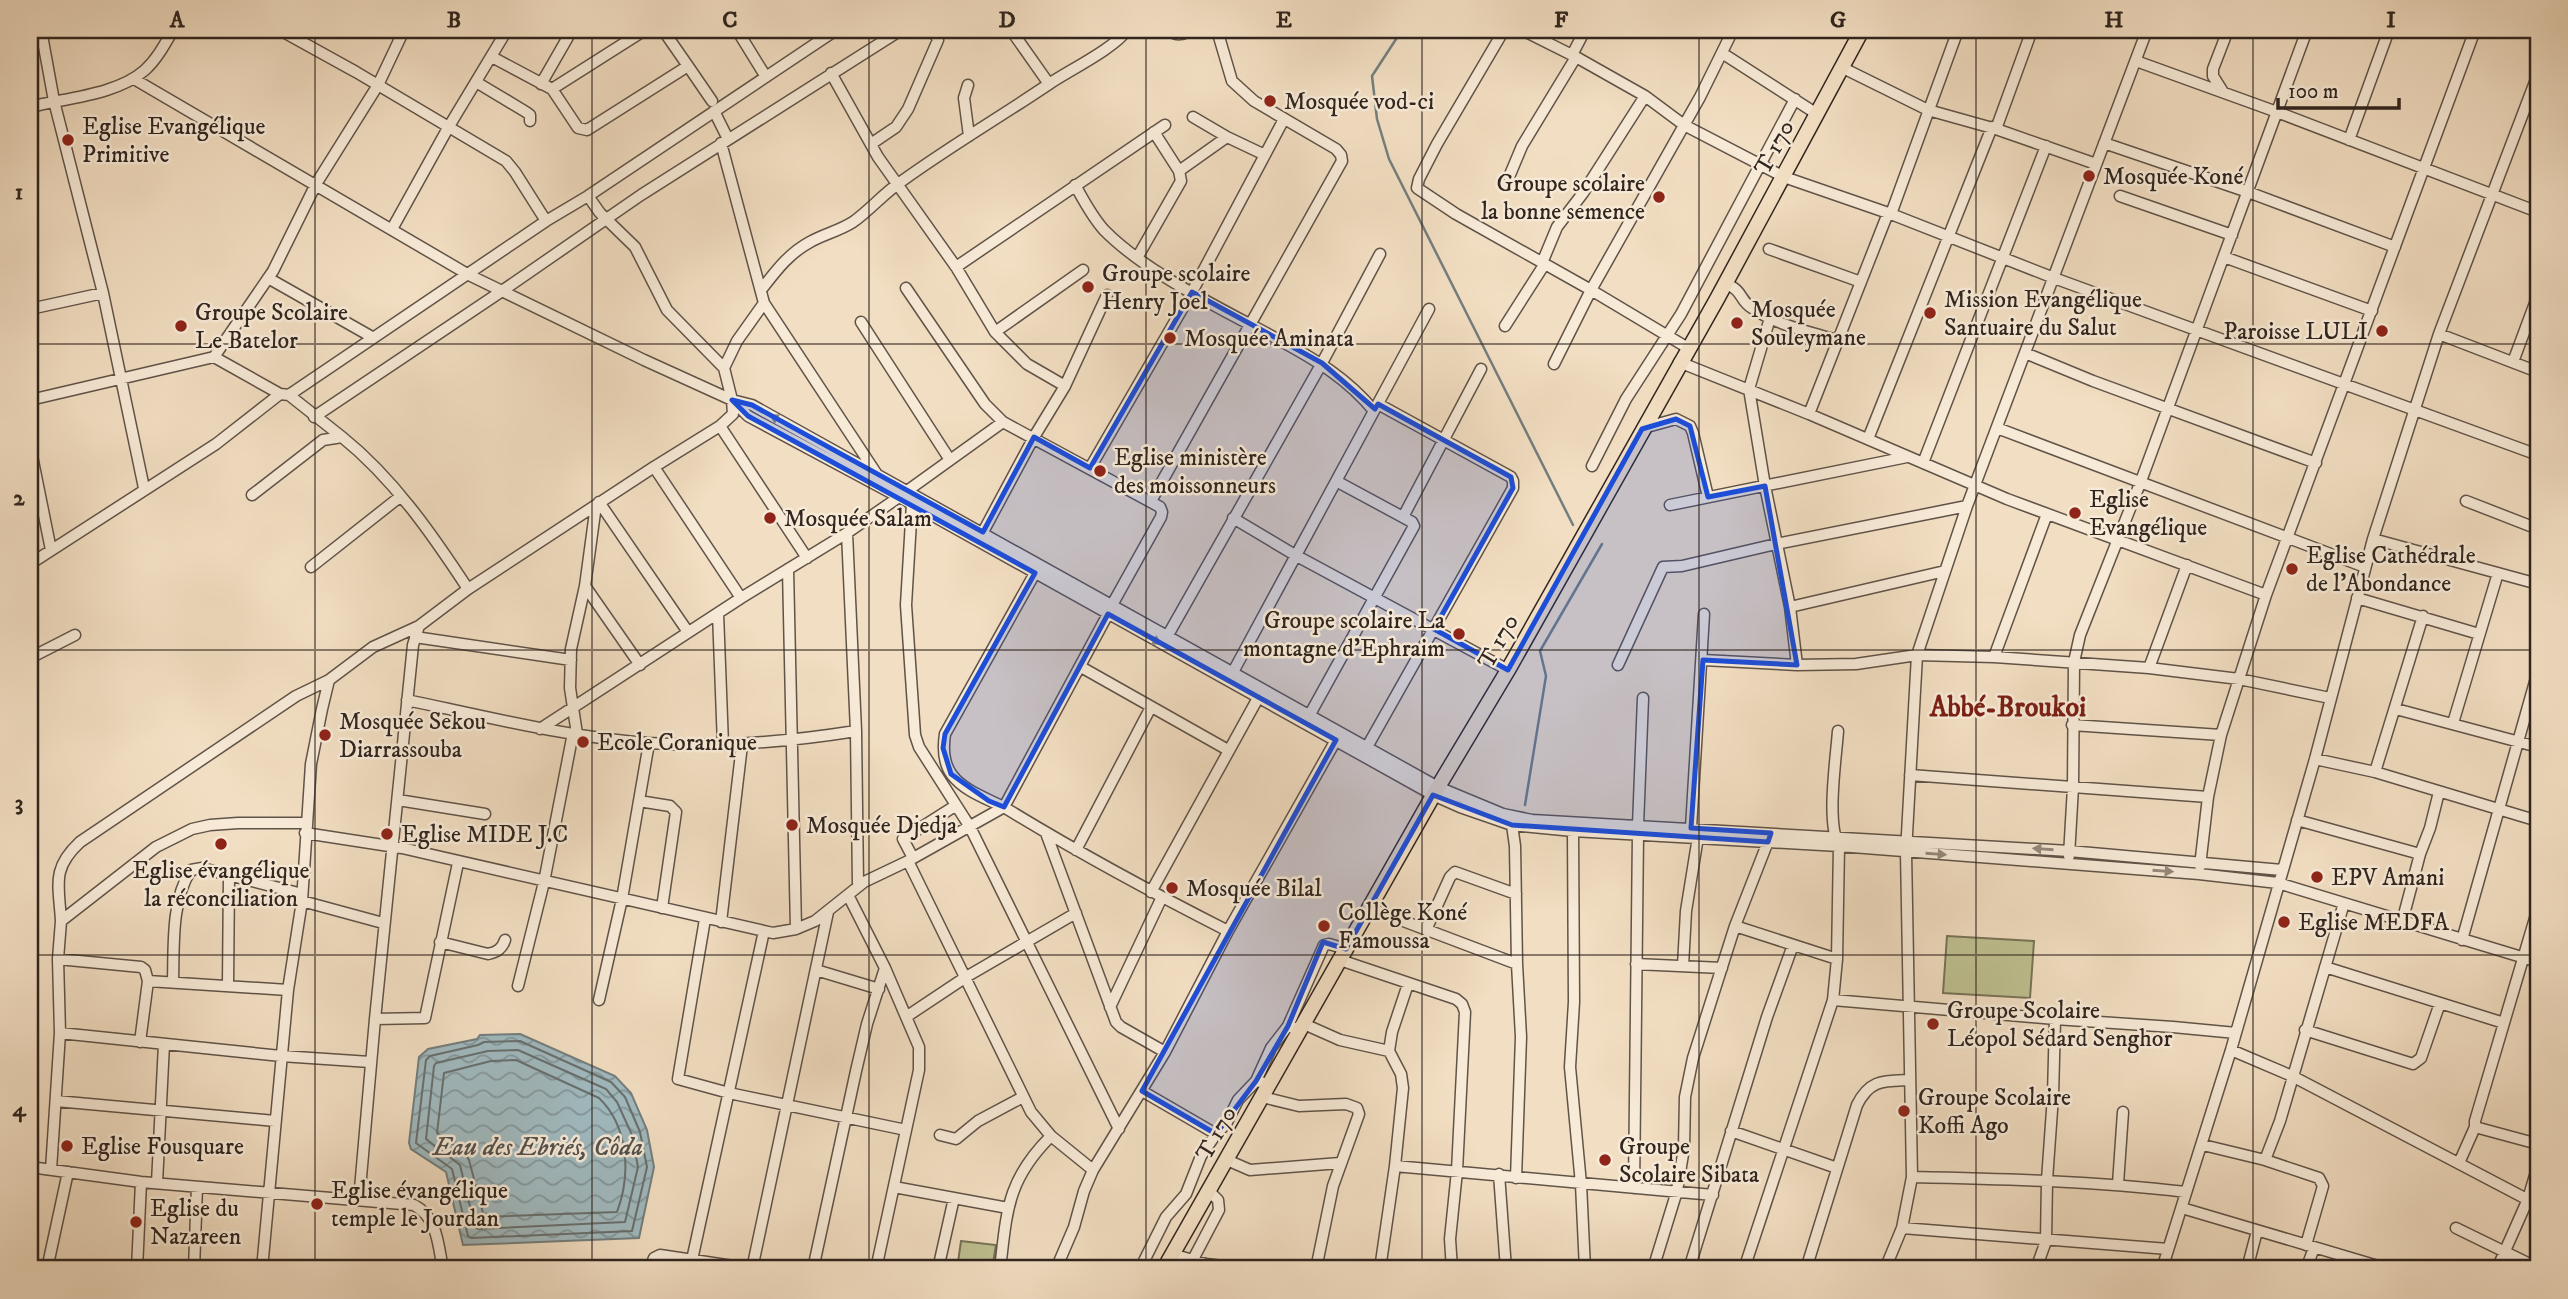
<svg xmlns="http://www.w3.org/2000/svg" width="2568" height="1299" viewBox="0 0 2568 1299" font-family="'IM FELL DW Pica',serif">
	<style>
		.green { fill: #bec090; stroke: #777258; stroke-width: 2 }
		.water { fill: url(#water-waves); stroke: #737e7e; stroke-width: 2 }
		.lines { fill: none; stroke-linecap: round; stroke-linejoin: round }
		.shore { stroke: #686f6e; stroke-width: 2 }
		.stream { stroke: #737e7e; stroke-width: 2.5 }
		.minor-casing { stroke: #605348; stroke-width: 13 }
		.major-casing { stroke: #30251f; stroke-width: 17 }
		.minor { stroke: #f7ead7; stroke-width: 10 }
		.major { stroke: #f2dec2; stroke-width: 14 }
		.oneway { fill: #94887b }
		.marked { fill: #1d4ed8; fill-opacity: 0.2; stroke: #1d4ed8; stroke-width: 5; stroke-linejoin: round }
		.grid { fill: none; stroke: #30251f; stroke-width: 2; stroke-opacity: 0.55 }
		.poi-dot { fill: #8f2418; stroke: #f7ead7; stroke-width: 2.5 }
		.labels { text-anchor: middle; stroke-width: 5; stroke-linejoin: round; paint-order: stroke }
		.poi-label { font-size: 24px; fill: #30251f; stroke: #f7ead7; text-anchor: start }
		.street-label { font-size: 24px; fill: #30251f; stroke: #f7ead7 }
		.water-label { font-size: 26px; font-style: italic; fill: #52514f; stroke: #f7ead7 }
		.quarter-label { font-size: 28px; font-weight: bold; fill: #7a1f14; stroke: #f7ead7 }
		.neatline { fill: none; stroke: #30251f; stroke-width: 2.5 }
		.grid-label { font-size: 23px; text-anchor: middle; font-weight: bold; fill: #30251f }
	</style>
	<defs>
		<pattern id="water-waves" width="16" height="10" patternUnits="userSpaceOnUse" patternTransform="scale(1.75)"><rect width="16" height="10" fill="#a0b9be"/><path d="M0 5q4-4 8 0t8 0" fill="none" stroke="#83969a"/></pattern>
	</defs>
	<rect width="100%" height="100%" fill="#f2dec2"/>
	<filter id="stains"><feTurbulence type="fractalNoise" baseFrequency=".00286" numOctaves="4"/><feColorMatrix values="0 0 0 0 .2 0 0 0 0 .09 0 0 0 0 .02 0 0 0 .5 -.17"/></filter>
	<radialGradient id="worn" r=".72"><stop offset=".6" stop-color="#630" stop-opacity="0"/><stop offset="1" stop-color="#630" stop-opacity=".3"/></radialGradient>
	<path class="green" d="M1947,936L2034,941L2030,998L1943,993Z
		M961,1241L996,1245L992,1269H957Z"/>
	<path class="water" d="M520,1034L615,1076L631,1093L647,1130L654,1167L639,1238L463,1245L446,1172L411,1149L409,1143L419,1057L428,1049L477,1039L480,1035Z"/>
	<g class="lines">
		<path class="shore" d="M520,1041L611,1082L625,1097L640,1132L647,1167L632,1231L471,1238L468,1236L452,1169L416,1143L426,1060L430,1056L478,1045L484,1042Z
			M518,1050L606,1089L617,1102L632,1135L638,1167L625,1222L478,1229L475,1227L460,1165L426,1139L434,1066L436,1063L488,1051Z
			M491,1061L516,1060L599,1098C629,1127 631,1175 617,1212L484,1217L469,1160L463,1151L437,1133L444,1073Z"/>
		<path class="stream" d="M1402,30L1372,76L1377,119L1389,159L1573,525
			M1525,805L1546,676L1540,651L1602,544"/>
		<defs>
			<path id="minor" d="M41,30L54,101L103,293L144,488
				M280,30L356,72L506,161L515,172L546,221
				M737,30L766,77
				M1011,30L1049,84
				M1168,30C1177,36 1183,35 1191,30
				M1504,30L1437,144L1419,179L1417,188L1456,214L1591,290L1554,364
				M1522,30L1576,57
				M2524,30L2538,34
				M1722,53L1817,114
				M1572,55L1585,30
				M492,57L552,89L645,30
				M2136,61L2277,112L2538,212
				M688,66L712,101
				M1841,67L1928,110L1996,129L2096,164
				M831,73L878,157L956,267L995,332L1027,364L1065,386
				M134,79L469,275L644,360L732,400L752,405L1438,787L1503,814L1532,820L2069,851L2282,870
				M476,82L526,112L530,115V121
				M541,84L572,30
				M968,85L964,98L969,136
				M552,89L578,128L587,130L688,66L663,30
				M2223,92L2213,76V69L2228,30
				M1645,96L1684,125L1784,177L1891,214L2054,278L2538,455
				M30,107C65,98 117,95 145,70C157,59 165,44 173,30
				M714,111L728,139
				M1193,117L1227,137
				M1996,129L2032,30
				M1154,132L1179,171L1227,137L1265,155
				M2349,140L2389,30
				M721,143L764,303L876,473
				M2104,143L2248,192L2395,247
				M871,144L896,127L908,109L938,40L933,30
				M1509,177L1522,146L1576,57L1645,96L1583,193L1557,227L1542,263
				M1075,185C1084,201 1092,217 1104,230C1147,274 1226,311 1281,341C1316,360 1348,379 1374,411
				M2120,196L2232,235
				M1891,214L1958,30
				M392,229L448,128L507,30
				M1769,249L1861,282
				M2224,257L2372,311
				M1137,258L1181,181L1179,171
				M956,267L1165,125
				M268,278L372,337
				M1725,283C1744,291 1739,300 1752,308C1776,325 1811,332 1839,341
				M906,288L985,404L1003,422L1160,507L1162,512L1161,517L1112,605
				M761,290C776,271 788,254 810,242C824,234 839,231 853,222C870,210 884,193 902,181C949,147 1000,117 1049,84C1068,71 1115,48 1127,30
				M30,309L103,293
				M1770,318L1749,389L1765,486L1790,607L1797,665
				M861,322L950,460
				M1505,326L1544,265
				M995,332L1083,270
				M2439,334L2538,372
				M1688,348L1591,290L1700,97L1733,30
				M2025,353L2093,381L2316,463
				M214,357L273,271L316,184L378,85L404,30
				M1679,362L1809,414L2007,499L2266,595
				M2513,362L2538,295
				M724,368L737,341L764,303
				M289,395L546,221L588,196L836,30
				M30,400L214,357L280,394L289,395L342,437
				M734,402L748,416L912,504L1433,795L1460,807L1512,825L1573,831L1839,846L2199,874L2278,883L2538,962
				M1809,414L1888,213
				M314,417L502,291L641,195L901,30
				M720,426L807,558
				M1643,428L1676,419L1690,426L1693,433L1708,497
				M1997,428L2365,567
				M1868,439L1992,127
				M30,446L51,550
				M1923,463L2046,146
				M1592,466L1626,399L1681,314L1795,99
				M654,467L741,598
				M1090,468L1192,292L1284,119
				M907,491L1003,422
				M252,495L323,440L342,437C393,478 432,534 468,589L419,626L413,645L375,1019L425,1018L458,863
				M1151,501L1342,161L1341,155L1336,149L1254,101L1232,81L1217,30
				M2466,501L2538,529
				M599,502L688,632
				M912,504L906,605L915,735L919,747L970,827L1119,1129
				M1670,505L1907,457
				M1403,517L1481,369
				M1233,518L1295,555L1508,670
				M983,532L1034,437L1065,386L1107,295
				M847,533L856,731L858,885
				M2373,539L2538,584
				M30,564L216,444L280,394
				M311,567L401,496
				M788,569L796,929
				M1035,573L945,734C943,747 943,763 952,775C965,792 989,799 1007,809C1079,853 1153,893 1228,931
				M585,586L640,665
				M468,589L654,467L720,426L733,414L732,400L724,368L667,310L635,247L600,213L588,196
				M2357,598L2479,634
				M1790,607L1945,571
				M718,613L723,745
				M1168,635L1322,363L1380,254
				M415,637L571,660
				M1994,657L2047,514
				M30,658L75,635
				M1703,660L1797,665L1856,664L1917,655L1994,657L2149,668L2239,679L2330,698
				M1618,665L1663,567L1682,566L1776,544L1967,506
				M1081,667L1228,750
				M2149,668L2187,565
				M1233,672L1429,309
				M407,700C487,717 567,737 649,743C719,748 787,742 856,731
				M2396,709L2538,747
				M1309,716L1414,526L1412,522L1336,481
				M2453,723L2498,573
				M2072,725L2221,735
				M540,729L741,598L847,533L899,497
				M577,734L570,688L571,649L585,586L596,505
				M1367,747L1513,488V481L1511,477L1378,404
				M2315,759L2375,772L2538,821
				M30,760V784
				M2375,772L2423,616
				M1910,775L2208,797
				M398,800L485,814
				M639,801L670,806L676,812L662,908
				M2297,820L2420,854L2402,922
				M1512,825L1515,846L1517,964L1521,1037L1516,1178
				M1638,826L1643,698
				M1691,828L1704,614
				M1573,831L1574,1002L1570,1067L1581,1184L1585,1269
				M305,833L402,848L764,931L773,933L796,929L815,921L864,882L908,861L1004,807L1108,614
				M1046,833L1116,1022L1121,1027L1165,1052
				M1076,850L1151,707
				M2420,854L2430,828L2439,792
				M2069,856L2073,787L2074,662L2080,635L2141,481L2307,30
				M913,858L903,839L955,806
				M908,861L1031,1112L1051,1136L1093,1170
				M2200,866L2208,797L2221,735L2266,595L2475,30
				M1151,892L1258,698
				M848,895L885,968L919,1047V1070L876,1269
				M302,901L383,923
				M1369,908L1517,964
				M2538,908L2475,1121V1127L2538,1144
				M705,919L678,1079L729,1093L906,1130
				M61,921C59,885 51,869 80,842L296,696L329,680
				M721,922L742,745
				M1735,926L1837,959
				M1426,930L1450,877L1455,872L1516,894
				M2462,940L2538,671
				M440,942L488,954C497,952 502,949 505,940
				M58,959L141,967L145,970L148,981L288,990
				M1340,960L1456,999L1462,1004L1465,1012L1457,1171L1450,1239L1452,1269
				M1636,964L1722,968
				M1683,966L1686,911L1698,837
				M2325,967L2504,1023
				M816,970L879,989
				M173,982C174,947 171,900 191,870L202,868L302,894
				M228,985L229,876
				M518,986L544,882L573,733
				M599,1000L622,899L649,743
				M1833,1000L2055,1019L2053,1096L2047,1180L2046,1241L2036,1269
				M1110,1007L1162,897
				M906,1017L966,977L1076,913
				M2055,1019L2173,1027L2236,1033
				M1304,1024L1340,1040L1389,1051L1401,1074L1403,1088L1395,1166L1380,1269
				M1288,1026L1324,945L1329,944L1346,949
				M2305,1030L2413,1064L2421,1058L2440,1003
				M60,1033L281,1056L370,1062
				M140,1042L148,981
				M2231,1050L2292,1076L2538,1205
				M1389,1051L1392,1032L1408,984
				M1256,1081L1271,1048L1288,1026L1295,1028
				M1262,1097L1299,1106L1346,1104L1357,1108L1359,1114L1333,1186L1316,1269
				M56,1101L275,1121
				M1731,1131L1837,1168
				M1216,1134L1226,1124L1238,1100L1256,1081L1269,1084
				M940,1135L956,1139L978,1121L1023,1097
				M2203,1145L2265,1160L2319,1178L2323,1186L2306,1245
				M1227,1160L1250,1170L1340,1163
				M2265,1160L2280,1121L2344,903
				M2459,1163L2475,1127
				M1395,1166L1713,1195
				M30,1167L141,1182L414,1205C438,1218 438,1245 443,1269
				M51,1170L60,1033L58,959L61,921L156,847L192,829L210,825L238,823H306
				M1499,1174L1506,1269
				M1912,1177C2004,1179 2095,1181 2186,1192
				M157,1183L164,1044
				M2118,1184L2123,1112
				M894,1187L1008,1208
				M1634,1188L1638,834
				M359,1200L375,1019
				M2182,1208L2388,1269
				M1902,1228L2168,1249
				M2456,1228L2538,1268
				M1172,1254L1206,1264L1247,1269
				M47,1269L68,1172
				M137,1269L141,1182
				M194,1269L197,1187
				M262,1269L288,990L302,901L311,764L322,709L329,680L373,647L419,626
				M650,1269L654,1258L660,1255L753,1269
				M690,1269L764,931
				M752,1269L828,912
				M813,1269L856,1071L867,1024L885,968
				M938,1269L954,1198
				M1000,1269C1007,1210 1007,1180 1051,1136
				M1056,1269L1074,1227L1084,1191L1093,1170L1165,1052L1228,931L1336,740
				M1140,1269L1166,1217L1186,1194L1201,1156L1216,1134L1142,1091
				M1188,1269L1219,1210L1218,1200L1209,1191
				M1653,1269L1677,1191L1684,1148L1685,1097L1693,1058L1735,926L1769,839
				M1689,1269L1767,1017L1793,945
				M1744,1269L1833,1000L1837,959L1839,846C1826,823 1836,759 1838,731
				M1806,1269L1857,1105C1870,1079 1884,1081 1910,1080
				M1885,1269L1902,1228L1912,1177L1906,852L1917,655L1967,506L2147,30
				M2162,1269L2231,1050L2315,759L2373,539L2439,334L2538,74
				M2247,1269L2257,1231
				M2306,1269L2314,1248
				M2497,1269L2528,1199L2538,1165"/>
			<path id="major" d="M1164,1269L1438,787L1508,670L1717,299L1862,30"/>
		</defs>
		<use href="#minor" class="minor-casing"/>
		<use href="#major" class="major-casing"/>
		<use href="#minor" class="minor"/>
		<use href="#major" class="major"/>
	</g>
	<defs><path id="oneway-solid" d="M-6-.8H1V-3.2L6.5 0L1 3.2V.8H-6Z" transform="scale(1.75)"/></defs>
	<g class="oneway">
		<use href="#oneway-solid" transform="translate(779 420) rotate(-151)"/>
		<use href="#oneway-solid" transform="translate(1152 639) rotate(29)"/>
		<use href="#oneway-solid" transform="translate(2043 849) rotate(-176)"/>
		<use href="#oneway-solid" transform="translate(1936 854) rotate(4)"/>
		<use href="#oneway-solid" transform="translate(2163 871) rotate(4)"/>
	</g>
	<path class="marked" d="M1192,292L1322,363L1375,409L1378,404L1511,477L1513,488L1434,629L1508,670L1642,429L1676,419L1690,426L1708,497L1765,486L1797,665L1703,660L1691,828L1771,833L1768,842L1512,825L1433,795L1346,949L1323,942L1288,1026L1256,1081L1216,1134L1142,1091L1336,740L1108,614L1004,807L989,801L951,774L943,748L945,734L1035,573L748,416L732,400L752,405L983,532L1034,437L1090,468Z"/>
	<path class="grid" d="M315,30V1269M592,30V1269M869,30V1269M1146,30V1269M1422,30V1269M1699,30V1269M1976,30V1269M2253,30V1269M30,344H2538M30,650H2538M30,955H2538"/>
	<g class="poi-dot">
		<circle cx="1270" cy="101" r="7"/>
		<circle cx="68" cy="140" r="7"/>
		<circle cx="2089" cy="176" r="7"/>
		<circle cx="1659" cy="197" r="7"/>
		<circle cx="1088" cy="287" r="7"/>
		<circle cx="1930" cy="313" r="7"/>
		<circle cx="1737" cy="323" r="7"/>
		<circle cx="181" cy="326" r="7"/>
		<circle cx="2382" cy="331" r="7"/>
		<circle cx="1170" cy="338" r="7"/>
		<circle cx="1100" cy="471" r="7"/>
		<circle cx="2075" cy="513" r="7"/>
		<circle cx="770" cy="518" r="7"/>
		<circle cx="2292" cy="569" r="7"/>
		<circle cx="1459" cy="634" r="7"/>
		<circle cx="325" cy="735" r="7"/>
		<circle cx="583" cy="742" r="7"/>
		<circle cx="792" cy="825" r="7"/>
		<circle cx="387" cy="834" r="7"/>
		<circle cx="221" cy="844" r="7"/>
		<circle cx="2317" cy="877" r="7"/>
		<circle cx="1172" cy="888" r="7"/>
		<circle cx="2284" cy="922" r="7"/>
		<circle cx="1324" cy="926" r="7"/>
		<circle cx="1933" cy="1024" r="7"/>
		<circle cx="1904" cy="1111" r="7"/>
		<circle cx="67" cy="1146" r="7"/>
		<circle cx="1605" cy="1160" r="7"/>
		<circle cx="317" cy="1204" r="7"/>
		<circle cx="136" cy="1222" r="7"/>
	</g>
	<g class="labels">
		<g class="poi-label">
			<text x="1284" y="109">Mosquée vod-ci</text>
			<text x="82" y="134">Eglise Evangélique<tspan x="82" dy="28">Primitive</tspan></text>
			<text x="2103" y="184">Mosquée Koné</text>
			<text x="1645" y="191" text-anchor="end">Groupe scolaire<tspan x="1645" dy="28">la bonne semence</tspan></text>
			<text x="1102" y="281">Groupe scolaire<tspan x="1102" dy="28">Henry Joel</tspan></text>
			<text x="1944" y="307">Mission Evangélique<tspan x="1944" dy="28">Santuaire du Salut</tspan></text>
			<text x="1751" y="317">Mosquée<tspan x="1751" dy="28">Souleymane</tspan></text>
			<text x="195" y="320">Groupe Scolaire<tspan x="195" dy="28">Le Batelor</tspan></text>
			<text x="2368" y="339" text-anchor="end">Paroisse LULI</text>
			<text x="1184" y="346">Mosquée Aminata</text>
			<text x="1114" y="465">Eglise ministère<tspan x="1114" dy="28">des moissonneurs</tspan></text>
			<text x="2089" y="507">Eglise<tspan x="2089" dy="28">Evangélique</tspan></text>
			<text x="784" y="526">Mosquée Salam</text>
			<text x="2306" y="563">Eglise Cathédrale<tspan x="2306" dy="28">de l'Abondance</tspan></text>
			<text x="1445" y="628" text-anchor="end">Groupe scolaire La<tspan x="1445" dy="28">montagne d'Ephraim</tspan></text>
			<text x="339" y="729">Mosquée Sekou<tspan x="339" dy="28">Diarrassouba</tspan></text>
			<text x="597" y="750">Ecole Coranique</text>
			<text x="806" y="833">Mosquée Djedja</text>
			<text x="401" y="842">Eglise MIDE J.C</text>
			<text x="221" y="878" text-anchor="middle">Eglise évangélique<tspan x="221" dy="28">la réconciliation</tspan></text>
			<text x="2331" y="885">EPV Amani</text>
			<text x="1186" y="896">Mosquée Bilal</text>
			<text x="1338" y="920">Collège Koné<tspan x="1338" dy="28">Famoussa</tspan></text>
			<text x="2298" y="930">Eglise MEDFA</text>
			<text x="1947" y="1018">Groupe Scolaire<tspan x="1947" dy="28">Léopol Sédard Senghor</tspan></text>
			<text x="1918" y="1105">Groupe Scolaire<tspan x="1918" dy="28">Koffi Ago</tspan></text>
			<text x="81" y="1154">Eglise Fousquare</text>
			<text x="1619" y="1154">Groupe<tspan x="1619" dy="28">Scolaire Sibata</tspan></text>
			<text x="331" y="1198">Eglise évangélique<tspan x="331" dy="28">temple le Jourdan</tspan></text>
			<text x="150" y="1216">Eglise du<tspan x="150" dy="28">Nazareen</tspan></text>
		</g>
		<g class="street-label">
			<text transform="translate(1774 147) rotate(-62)" y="8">T 170</text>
			<text transform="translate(1498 641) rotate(-61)" y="8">T 170</text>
			<text transform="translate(1216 1133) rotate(-61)" y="8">T 170</text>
		</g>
		<g class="water-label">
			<text x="538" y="1155">Eau des Ebriés, Côda</text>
		</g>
		<g class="quarter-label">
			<text x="2008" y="716">Abbé-Broukoi</text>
		</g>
	</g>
	<rect width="2568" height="1299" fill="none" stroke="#f2dec2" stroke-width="77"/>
	<path d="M2278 98v10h121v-10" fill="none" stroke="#30251f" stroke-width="3.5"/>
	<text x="2288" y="98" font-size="21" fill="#30251f" stroke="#f7ead7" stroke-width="5" paint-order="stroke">100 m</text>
	<rect x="38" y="38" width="2492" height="1222" class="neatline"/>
	<g class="grid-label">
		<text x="177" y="27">A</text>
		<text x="454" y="27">B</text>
		<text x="730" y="27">C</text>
		<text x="1007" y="27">D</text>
		<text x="1284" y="27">E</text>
		<text x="1561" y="27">F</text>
		<text x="1838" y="27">G</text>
		<text x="2114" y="27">H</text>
		<text x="2391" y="27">I</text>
		<text x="19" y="199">1</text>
		<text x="19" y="505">2</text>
		<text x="19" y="810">3</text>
		<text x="19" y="1116">4</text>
	</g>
	<rect width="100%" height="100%" filter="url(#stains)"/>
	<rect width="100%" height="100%" fill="url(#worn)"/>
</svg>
